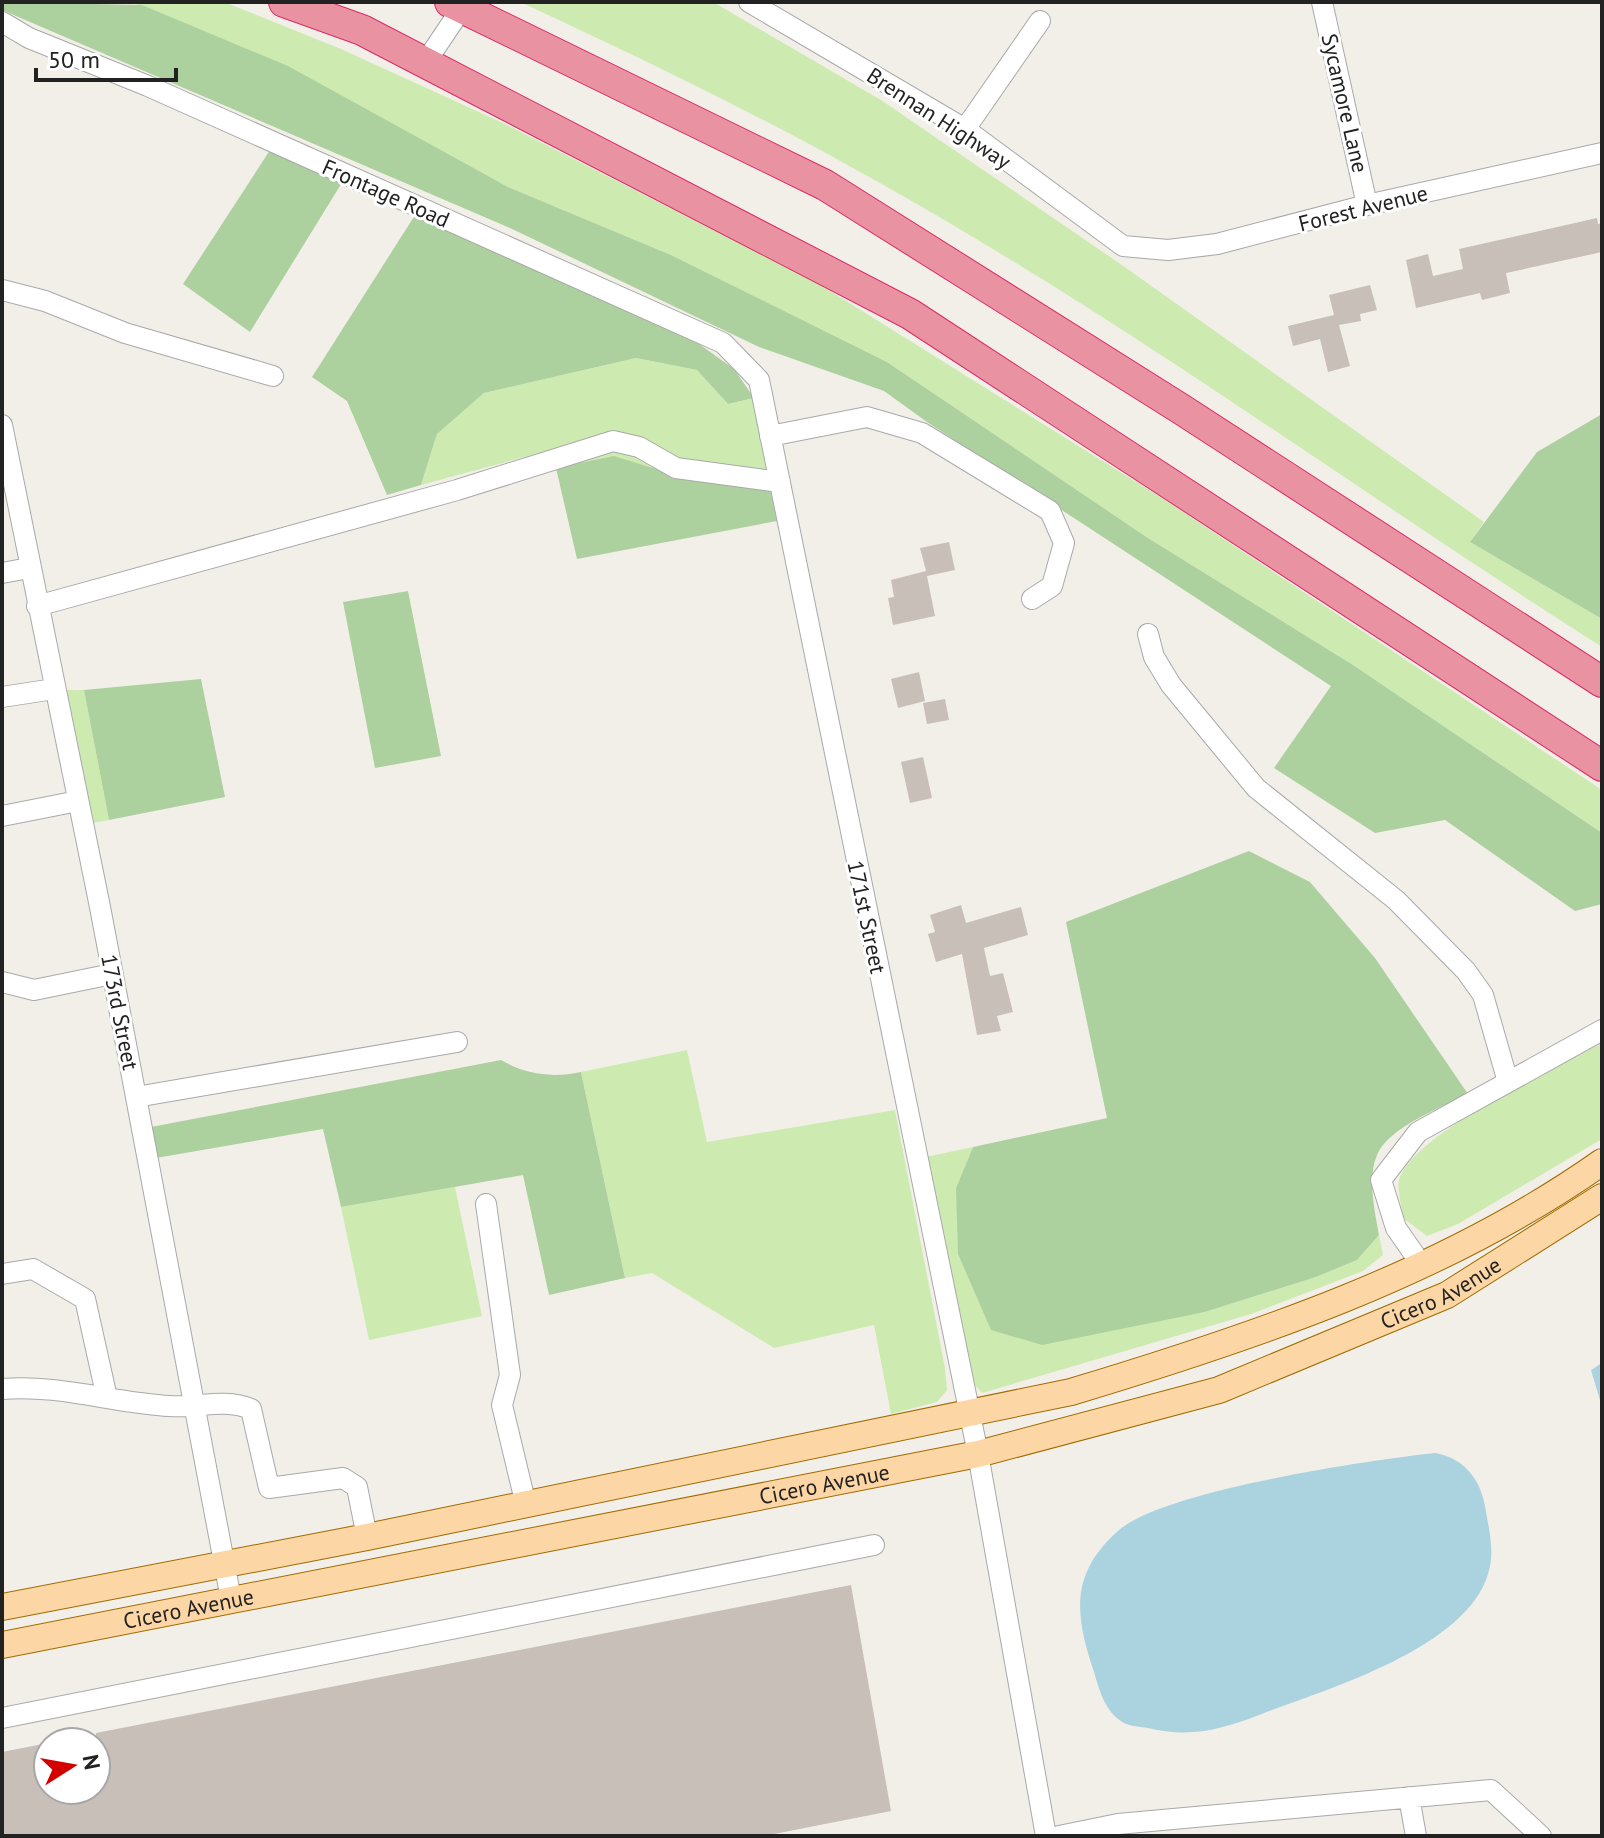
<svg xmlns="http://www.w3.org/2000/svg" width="1604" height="1838" viewBox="0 0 1604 1838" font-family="'PT Sans',sans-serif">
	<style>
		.grass { fill: #cdebb0 }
		.forest { fill: #add19e }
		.water { fill: #aad3df }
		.building { fill: #c7bfb8 }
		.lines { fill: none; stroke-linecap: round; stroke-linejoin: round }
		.minor-casing { stroke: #a9a9a9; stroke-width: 22 }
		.major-casing { stroke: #a06b00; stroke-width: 28 }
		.highway-casing { stroke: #dc2a67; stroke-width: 32 }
		.minor { stroke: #fff; stroke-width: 20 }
		.major { stroke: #fcd6a4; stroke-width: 26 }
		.highway { stroke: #e892a2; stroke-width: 30 }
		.labels { text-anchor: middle; stroke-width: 6; stroke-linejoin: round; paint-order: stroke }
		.street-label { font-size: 22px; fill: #222; stroke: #fff }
	</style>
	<rect width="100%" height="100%" fill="#f2efe9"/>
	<path class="grass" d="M131,2H224L341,49L503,123L819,284L1162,498L1602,790V833L1353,665L1148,538L887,362L671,255L508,187L391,124Z
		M520,2H713L881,100L1119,263L1484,522L1470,542L1602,619V647C1358,492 1124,319 871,178C757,114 639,57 520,2Z
		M636,358L697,370L728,404L754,398L770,489L556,468L551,450L421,485L437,434L484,393Z
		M62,690H84L109,820L88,824Z
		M1602,1043V1139L1458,1224L1427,1236L1403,1218C1402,1207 1397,1191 1399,1181C1409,1135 1559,1067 1602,1043Z
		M687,1050L707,1142L895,1110L945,1368L947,1390L937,1402L891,1414L874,1325L774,1348L652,1273L625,1278L581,1072Z
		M973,1147L956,1188L1129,1325L1205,1312L1316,1277L1357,1260L1379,1235L1383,1255L1363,1271L1251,1314L982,1393L968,1377L921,1158Z
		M455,1187L482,1316L369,1340L341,1207Z"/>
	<path class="forest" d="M2,2L142,5L288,66L508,187L671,255L887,362L1148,538L1353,665L1602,833V904L1575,911L1445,820L1375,833L1274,768L1331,686L927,422L884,391L759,347L510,228L2,10Z
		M272,147L343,181L250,332L183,284Z
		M417,212L695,341L734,369L754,398L728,404L697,370L636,358L484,393L437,434L421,485L387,495L347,401L312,377Z
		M1602,414V619L1470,542L1537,452Z
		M614,456L685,478L770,489L777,521L577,559L556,468Z
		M408,591L441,756L375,768L343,602Z
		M201,679L225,797L109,820L84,690Z
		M1249,851L1310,882L1375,958L1468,1094C1442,1107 1389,1127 1377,1155C1367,1178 1375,1212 1379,1235L1357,1260L1316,1277L1205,1312L1042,1345L991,1330L958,1254L956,1188L973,1147L1107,1118L1066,922Z
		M501,1060C526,1075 552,1078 581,1072L625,1278L549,1295L523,1175L341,1207L323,1129L156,1158L151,1127Z"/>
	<path class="water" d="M1602,1363V1407L1591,1370Z
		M1435,1453C1463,1458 1480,1478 1485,1506C1488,1525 1494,1547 1490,1566C1475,1647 1326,1689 1259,1715C1221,1730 1188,1738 1148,1728C1141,1727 1130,1726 1124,1723C1105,1712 1100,1692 1094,1672C1075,1615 1069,1574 1119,1530C1166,1490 1370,1460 1435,1453Z"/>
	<path class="building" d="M1597,218L1598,224L1602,223V252L1506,273L1510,293L1482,300L1480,293L1416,308L1406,260L1428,254L1433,276L1463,269L1459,249Z
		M1370,285L1377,310L1360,314L1361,321L1339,325L1350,366L1328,372L1320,339L1293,346L1288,326L1334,315L1329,295Z
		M949,542L955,570L927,576L935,616L893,625L888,598L894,597L891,580L926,571L920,548Z
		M919,672L925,701L898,708L891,679Z
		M945,699L949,720L927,724L923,703Z
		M923,757L932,798L910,803L901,762Z
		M961,905L966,923L1021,907L1028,935L984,948L990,976L1003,973L1013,1012L997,1016L1001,1031L977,1035L962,954L936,962L928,934L935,932L930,915Z
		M851,1585L891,1811L764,1836H2V1752L48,1743V1790H96V1733Z"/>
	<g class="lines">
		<defs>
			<path id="minor" d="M749,2L965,129L1123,246L1168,250L1217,244L1367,205L1602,153
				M1322,2L1367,205
				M2,22L29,38L148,86L723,343L759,380L978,1454L1046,1836
				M425,63L462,8
				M965,129L1040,21
				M2,290L45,301L125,333L273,376
				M2,425L100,907L231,1599
				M770,436L867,417L922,433L1050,511L1064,543L1052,586L1032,599
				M2,573L29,568
				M37,606L457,490L613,441L639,447L676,468L780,482
				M1148,634L1154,657L1171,685L1256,788L1396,900L1466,971L1483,995L1508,1082
				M2,697L54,689
				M2,816L78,801
				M2,982L34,990L112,974
				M136,1097L457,1042
				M486,1204L510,1375L502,1405L526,1505
				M1421,1264L1396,1228L1381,1180L1418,1132L1602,1030
				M2,1274L33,1269L85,1299L107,1398
				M2,1389C58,1384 114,1403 170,1406C199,1408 223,1398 251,1409L269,1488L343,1478L357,1487L367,1537
				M2,1718L874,1545
				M1409,1797L1416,1836
				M1059,1836L1118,1824L1491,1790L1541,1836"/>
			<g id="major">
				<path d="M2,1607L367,1537L1071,1392C1254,1337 1445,1273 1602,1162"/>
				<path id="s1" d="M2,1645L978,1454L1219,1390L1447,1295L1602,1197"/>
			</g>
			<path id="highway" d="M284,2L362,30L910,314L1602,766
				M450,2L825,185L1181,409L1602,682"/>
		</defs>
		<use href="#minor" class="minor-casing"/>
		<use href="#major" class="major-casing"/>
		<use href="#highway" class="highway-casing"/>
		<use href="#minor" class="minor"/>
		<use href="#major" class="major"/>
		<use href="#highway" class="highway"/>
	</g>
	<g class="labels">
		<g class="street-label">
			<text transform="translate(1345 103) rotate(77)" y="8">Sycamore Lane</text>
			<text transform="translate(939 118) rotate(33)" y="8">Brennan Highway</text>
			<text transform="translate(386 193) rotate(24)" y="8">Frontage Road</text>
			<text transform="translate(1363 208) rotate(-14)" y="8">Forest Avenue</text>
			<text transform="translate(867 917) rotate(78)" y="8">171st Street</text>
			<text transform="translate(120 1012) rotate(79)" y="8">173rd Street</text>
			<text dy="8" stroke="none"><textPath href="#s1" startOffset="1486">Cicero Avenue</textPath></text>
			<text dy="8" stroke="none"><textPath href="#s1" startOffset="838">Cicero Avenue</textPath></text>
			<text dy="8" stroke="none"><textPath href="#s1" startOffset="190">Cicero Avenue</textPath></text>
		</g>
	</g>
	<rect width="1604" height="1838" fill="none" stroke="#222222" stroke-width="8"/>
	<g transform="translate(72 1766) rotate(79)"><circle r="38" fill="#ffffff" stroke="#a7a7a7" stroke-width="2"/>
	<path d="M0-6L14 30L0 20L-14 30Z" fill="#d40000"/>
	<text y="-12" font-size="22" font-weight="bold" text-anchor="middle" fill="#222222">N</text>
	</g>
	<path d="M36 68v12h140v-12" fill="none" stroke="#222222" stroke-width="4"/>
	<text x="48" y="68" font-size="24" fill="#222222" stroke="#ffffff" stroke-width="6" paint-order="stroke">50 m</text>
</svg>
